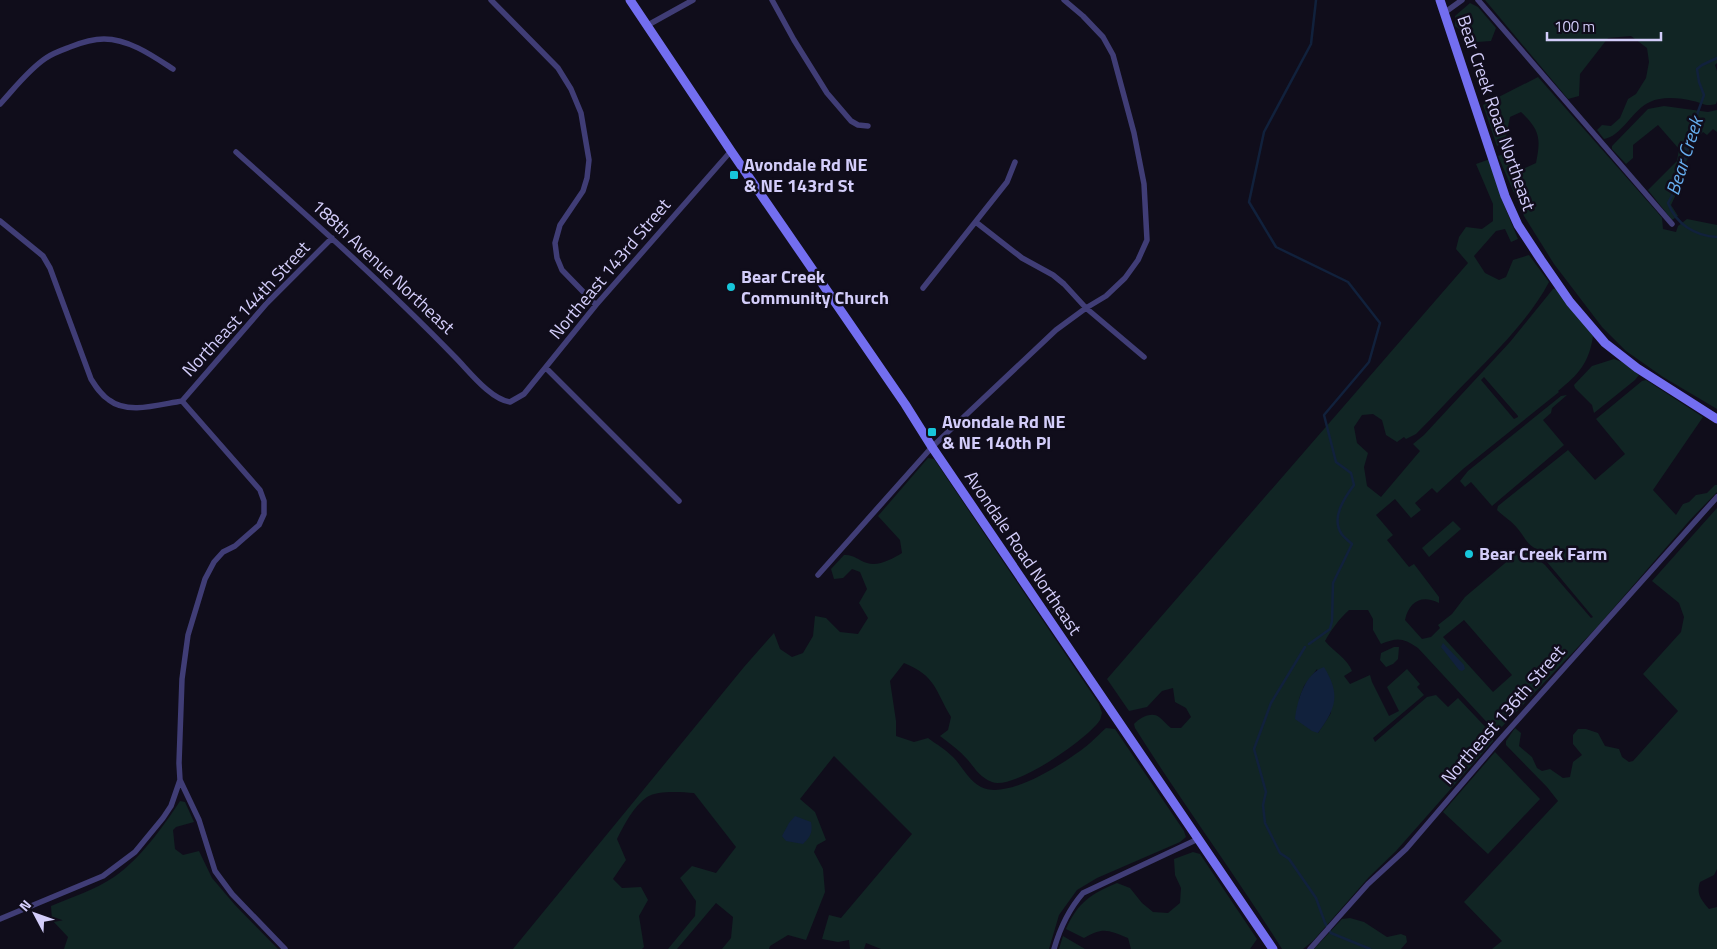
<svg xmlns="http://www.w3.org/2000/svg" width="1717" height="949" viewBox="0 0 1717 949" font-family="'Titillium Web',sans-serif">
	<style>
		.green { fill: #112524; fill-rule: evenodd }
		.water { fill: #11213c }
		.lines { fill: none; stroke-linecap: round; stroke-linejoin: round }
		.stream { stroke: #11213c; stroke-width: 2.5 }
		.street { stroke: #403d76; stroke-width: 5.5 }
		.secondary { stroke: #736ef0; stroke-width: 9 }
		.poi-dot { fill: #17c6db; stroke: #100d1b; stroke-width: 2 }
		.labels { text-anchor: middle; stroke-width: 5; stroke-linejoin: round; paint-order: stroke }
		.street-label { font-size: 18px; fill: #d3cdfa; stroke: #100d1b }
		.poi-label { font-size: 18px; font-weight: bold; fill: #d3cdfa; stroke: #100d1b; text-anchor: start }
		.water-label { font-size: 19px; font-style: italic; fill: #66aeef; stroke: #100d1b }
	</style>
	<rect width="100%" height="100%" fill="#100d1b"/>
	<path class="green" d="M1485,0H1717V63L1715,65L1717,71V101L1716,104C1705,107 1703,103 1693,101C1680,98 1662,96 1650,102C1633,109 1621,137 1604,139L1597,130L1602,125L1611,126L1620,118L1628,99L1636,94L1646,78L1649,62L1647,48L1631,36L1608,38L1580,74L1579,96L1568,99Z
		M1470,3L1478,7L1496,28L1491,41L1477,42L1455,26V16Z
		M1538,77L1658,213L1662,218L1663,229L1676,232L1678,226L1687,219L1717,225V409L1663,377L1626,351L1602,327L1554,264L1524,216L1498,156L1506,153L1523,169L1536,163C1541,138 1540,130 1521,112L1510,117L1505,141L1497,146L1483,105Z
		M1664,106L1708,112L1717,110V132L1713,129L1707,135L1703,132L1690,145L1689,156L1681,172L1677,192L1671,205L1678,216L1672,220L1648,190L1677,161L1679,149L1658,125L1633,145V158L1626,164L1612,149V146L1648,109Z
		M1490,159L1502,200L1518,239L1511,242L1505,229L1496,231L1474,256L1485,273L1499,280L1506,277L1513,260L1529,255L1549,282C1532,315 1499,349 1473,375C1454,394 1435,415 1416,434L1406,439L1404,437L1397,442L1386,435L1382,420L1373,414L1362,415L1354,427L1357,443L1368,453L1364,467L1367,486L1381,497L1420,451L1413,444L1424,435L1510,342L1553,289L1556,288L1593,336C1589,363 1579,374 1558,391L1559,392L1463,469L1437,493L1432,488L1415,503L1421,510L1411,518L1395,499L1376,515L1393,535L1387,540L1409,567L1414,564L1439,597V603C1421,594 1409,602 1405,620L1422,639L1431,637L1440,628L1438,625L1452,614L1465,597L1517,553L1523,547L1545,565L1591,618L1593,617L1537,550C1524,541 1527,540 1518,529C1512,521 1504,517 1497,510L1498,506L1568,450L1595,480L1625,454L1596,419L1642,381L1646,380L1703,417L1653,490L1676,515L1683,504L1689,502L1696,495L1707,493L1715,485H1717V492L1690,520L1598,626L1499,730L1495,731L1418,648C1403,638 1398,637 1381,644L1373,630V619L1368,610H1349C1339,619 1332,629 1325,641C1334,652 1347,658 1352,671L1344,676L1350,684L1370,675L1372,682L1389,716L1399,711L1387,687L1407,669L1420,684L1417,687L1424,695L1373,738L1375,742L1427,697L1436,695L1448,707L1458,698L1493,735V741L1396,851L1369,877L1313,941L1303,949H1282C1235,874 1182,803 1135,728L1134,724C1139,718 1152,711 1159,717C1163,720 1167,725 1171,728H1181L1191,717L1186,708L1175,702L1173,688L1162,691L1147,707L1129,711L1107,679L1468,263L1456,249L1459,237L1466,227L1482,229L1493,221V204L1476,164ZM1484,377L1518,416V417L1514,419L1481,380ZM1464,620L1512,675L1493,692L1443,637ZM1317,669L1331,713L1318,733L1299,699L1304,686Z
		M1614,359L1622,362L1639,375L1635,380L1594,413L1592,405L1575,388L1574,385L1592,366Z
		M1567,395L1552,408L1551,413L1543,420L1564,445L1492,506L1471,482L1465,487L1460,481L1468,471L1561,396Z
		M928,458L934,459L1099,704L1102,713C1101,716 1101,718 1100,720C1088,739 1013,791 992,782C979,777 975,768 967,759C959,750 949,743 940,736L948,730L951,717C935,690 936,676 904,663L890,681L896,721V736L914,742L928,738C936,744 945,749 953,757C962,766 969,781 981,787C1007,800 1059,766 1080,751C1089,745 1097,736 1106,728L1115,729L1184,831L1186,837L1180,842L1097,878L1077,890L1059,915L1049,949H881L866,943L864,949H850L849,940L838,942L822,939L829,915L841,918L912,834L834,756L800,799L815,812L826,840L817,845L814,852L823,869L825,892L806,940L788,935L770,946L769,949H722L731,938L733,917L716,903L677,949H668L695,916L696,901L680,878L692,866L716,873L736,847L694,793C681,792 658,790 647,797C633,807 624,825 617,839L626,860L613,879L622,888L641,887L648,900L639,916L644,947L642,949H513L744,667L774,633L780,649L792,657L803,653L813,636L815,616L826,618L840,632L858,634L868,618L859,603L867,589L860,572L852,569L843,578L834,579L831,569L844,555C853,554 858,560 867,563C878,567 892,559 902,553L900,540L878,516Z
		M1717,508V869L1714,875L1700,882C1696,894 1701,899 1709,909L1717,907V949H1492L1502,941L1464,902L1558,801L1547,787L1506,745V741L1515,728L1521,733L1519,746L1532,757L1537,768L1542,771L1550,769L1563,778L1570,777L1573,762L1582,755L1573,744V735L1578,729H1586L1598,733L1605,746L1619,749L1622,757L1629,762L1633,761L1678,711L1643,674L1681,632L1684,617L1679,603L1652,581Z
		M1453,521L1461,529L1429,557L1422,548Z
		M1394,647H1399L1398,659L1393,664L1386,667L1380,660L1381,653Z
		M1495,752L1540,799L1488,854L1443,812Z
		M180,801L185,802L194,822L176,827L173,830L175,849L183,855L199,851L212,878L235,905L278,949H64L68,937L52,920L51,906C72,897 95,890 114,877C140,859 163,827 180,801Z
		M1193,852L1200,854L1257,939L1250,949H1131L1128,938C1108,930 1103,927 1084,938L1066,929C1078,902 1091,894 1117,883L1130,888L1142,903L1153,912L1168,913L1180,903L1181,888L1175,875L1174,859Z
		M1350,918L1364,922L1387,937L1401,934L1406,936L1407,942L1401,949H1314L1342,919Z
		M1063,936L1085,949H1059Z"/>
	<path class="water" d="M1443,643L1464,665L1465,669L1462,671L1459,670L1441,647Z
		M1324,667C1341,695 1336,708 1318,733L1312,731L1295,719C1297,701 1305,673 1324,667Z
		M795,816L811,822C813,833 810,837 803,844L786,841L782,836L789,823Z"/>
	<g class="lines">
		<path class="stream" d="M1717,58L1702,65L1697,69L1699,82L1704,95L1689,137L1684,161L1678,172L1674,192L1668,203C1676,224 1695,236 1717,237
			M1309,644L1330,629L1332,621L1333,583L1352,544C1349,541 1343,537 1341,533C1331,517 1345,497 1354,485L1351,473L1336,462L1324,415L1369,362L1380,323L1348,282L1276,247L1249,202L1264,132L1311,44L1316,0
			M1305,647L1271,703L1254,749L1266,792L1263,805L1265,823L1280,853L1289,859L1316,898L1325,923L1331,933L1370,949"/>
		<path class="street" d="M491,0L558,68L571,89L581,113L589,160L587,178L583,191L560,225L555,243L557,258L562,270L596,305
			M772,0L794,40L827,93L851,121L858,125L868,126
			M1478,0L1672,224
			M1444,13L1462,0
			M648,25L693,0
			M0,104C14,89 28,70 46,58C53,53 62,50 70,47C80,43 93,39 104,39C129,39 153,56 173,69
			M236,152C311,219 385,285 455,357C469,371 490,399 510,402L524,394L596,305L731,151
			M0,221L43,256L50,268L91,379C96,387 101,395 109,400C128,415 161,404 182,401
			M977,223L1022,258L1053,275L1064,284L1086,308L1144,357
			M923,288L1007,182L1015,162
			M546,368L679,501
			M182,401L267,303L332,238
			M818,575L932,447L1056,330L1086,308L1106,296L1125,278L1138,260L1147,240L1144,184L1134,133L1113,55L1103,37L1083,16L1064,0
			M180,780L199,820L215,871L232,894L285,949
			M0,919L103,876L135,852L163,818L171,806L180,780L179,763L182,679L188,635L205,579L214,562L223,552L235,546L259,525L264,514V501L260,490L182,401
			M1054,949C1060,928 1069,909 1083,893L1198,839
			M1310,949L1368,884L1406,849L1497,743L1717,497"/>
		<path class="secondary" d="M630,0L731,151L905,404L932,447L1273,949
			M1440,0L1505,196L1518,225L1541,260L1570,302L1605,343L1637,368L1717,419"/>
	</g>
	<g class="poi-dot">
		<rect x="729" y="170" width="10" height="10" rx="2.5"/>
		<circle cx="731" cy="287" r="5"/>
		<rect x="927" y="427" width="10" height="10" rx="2.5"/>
		<circle cx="1469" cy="554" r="5"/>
	</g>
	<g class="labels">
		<g class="street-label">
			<text transform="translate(1496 113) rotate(71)" y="6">Bear Creek Road Northeast</text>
			<text transform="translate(383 267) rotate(43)" y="6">188th Avenue Northeast</text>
			<text transform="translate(610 269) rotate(-50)" y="6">Northeast 143rd Street</text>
			<text transform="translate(246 309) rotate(-47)" y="6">Northeast 144th Street</text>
			<text transform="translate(1023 553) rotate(56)" y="6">Avondale Road Northeast</text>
			<text transform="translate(1503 715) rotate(-49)" y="6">Northeast 136th Street</text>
		</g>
		<g class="poi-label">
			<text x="744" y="171">Avondale Rd NE<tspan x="744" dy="21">&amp; NE 143rd St</tspan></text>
			<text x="741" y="283">Bear Creek<tspan x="741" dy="21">Community Church</tspan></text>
			<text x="942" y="428">Avondale Rd NE<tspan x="942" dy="21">&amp; NE 140th Pl</tspan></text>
			<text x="1479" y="560">Bear Creek Farm</text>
		</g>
		<g class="water-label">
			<text transform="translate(1684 156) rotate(-72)" y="7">Bear Creek</text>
		</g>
	</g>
	<g transform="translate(35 914) rotate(311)" stroke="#100d1b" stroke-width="4" paint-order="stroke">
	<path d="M0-4L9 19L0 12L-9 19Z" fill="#d3cdfa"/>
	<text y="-8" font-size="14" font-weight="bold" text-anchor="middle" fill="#d3cdfa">N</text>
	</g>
	<path d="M1547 32v8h114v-8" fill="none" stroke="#d3cdfa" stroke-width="2.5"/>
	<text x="1554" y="32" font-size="15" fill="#d3cdfa" stroke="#100d1b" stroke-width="4" paint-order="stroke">100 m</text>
</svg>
